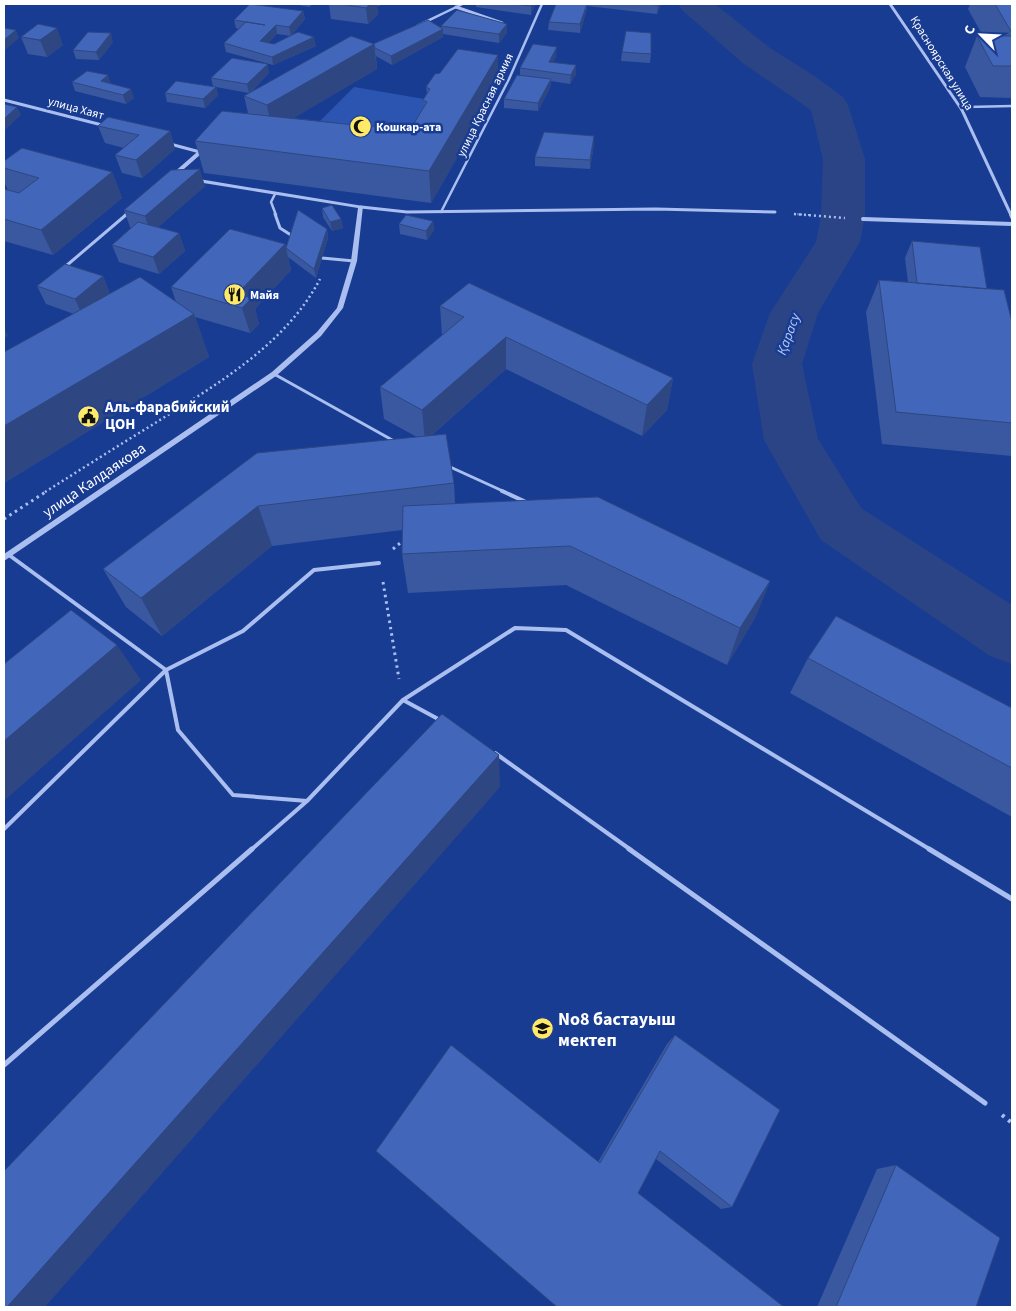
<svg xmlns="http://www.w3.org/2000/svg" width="1016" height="1311" viewBox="0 0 1016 1311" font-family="'Source Sans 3',sans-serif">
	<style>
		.green { fill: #2c55b1 }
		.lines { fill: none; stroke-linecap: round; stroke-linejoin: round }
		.river { fill: #2b4486; fill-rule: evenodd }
		.path-far3 { stroke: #aabfef; stroke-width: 2; stroke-dasharray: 1 2.5; stroke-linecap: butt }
		.path-far2 { stroke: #aabfef; stroke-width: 2.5; stroke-dasharray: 2 3; stroke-linecap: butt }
		.path-far1 { stroke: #aabfef; stroke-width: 3; stroke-dasharray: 2.5 4; stroke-linecap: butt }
		.path { stroke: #aabfef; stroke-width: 4; stroke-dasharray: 3 5; stroke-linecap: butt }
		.service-far3 { stroke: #aabfef; stroke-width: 2.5 }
		.service-far2 { stroke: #aabfef; stroke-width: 3 }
		.service-far1 { stroke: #aabfef; stroke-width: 4 }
		.service { stroke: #aabfef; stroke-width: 5 }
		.pedestrian { stroke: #aabfef; stroke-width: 2.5 }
		.minor-far1 { stroke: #aabfef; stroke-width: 3 }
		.minor { stroke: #aabfef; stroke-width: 4 }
		.tertiary { fill: #aabfef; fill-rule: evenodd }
		.wall { fill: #3958a0 }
		.shaded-wall { fill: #2e4782 }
		.building { fill: #4266ba; stroke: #2e4782 }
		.labels { text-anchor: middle; stroke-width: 5; stroke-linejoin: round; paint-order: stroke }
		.far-street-label { font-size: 12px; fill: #fff; stroke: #193c93 }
		.far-poi-label { font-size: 12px; font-weight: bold; fill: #fff; stroke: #193c93; text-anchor: start }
		.far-water-label { font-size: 14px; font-style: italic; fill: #b6caf6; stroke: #193c93 }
		.poi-label { font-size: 15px; font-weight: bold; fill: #fff; stroke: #193c93; text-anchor: start }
		.street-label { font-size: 15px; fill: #fff; stroke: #193c93 }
		.near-poi-label { font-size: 18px; font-weight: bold; fill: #fff; stroke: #193c93; text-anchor: start }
	</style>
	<rect width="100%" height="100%" fill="#193c93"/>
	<path class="green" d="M354,87L430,100L399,148L307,134Z"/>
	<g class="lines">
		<path class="river" d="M678,4H715L770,48L813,75L843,97L848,105L865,159V216L860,242L818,313L802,364L818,439L861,508L1012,605V664L990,656L821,540L764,440L752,364L770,313L816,242L821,216L823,159L811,110L744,64L683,11Z"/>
		<path class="path-far3" d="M794,214L810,215"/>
		<path class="path-far2" d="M794,214L845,218
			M45,492C80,470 116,447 152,425C214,386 285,346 320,279"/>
		<path class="path-far1" d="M4,519L47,491
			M393,549L405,539
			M383,582L399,679"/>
		<path class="path" d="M1002,1115L1012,1123"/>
		<path class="service-far3" d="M962,110L967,107L1012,106
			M275,194L271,202L276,215
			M125,215L128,213"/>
		<path class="service-far2" d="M275,214L280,228L294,237
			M322,258L354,261
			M66,266L127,214
			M274,374L394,441
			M448,466L505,492"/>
		<path class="service-far1" d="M502,491L526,502
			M9,555L166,670L178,730L233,795L307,801
			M403,700L440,720
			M495,753L631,850
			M4,829L166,670L243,631L314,570L379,563
			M251,850L307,801L403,700L515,628L566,630L931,850"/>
		<path class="service" d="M629,849L985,1103
			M929,849L1012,899
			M4,1065L252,849"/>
		<path class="pedestrian" d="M441,212L509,79L542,4"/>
		<path class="minor-far1" d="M890,4L962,110L1011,215
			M456,7L502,23
			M4,100L106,126
			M170,144L200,152
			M361,207L407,212L656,209L775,212"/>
		<path class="minor" d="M1011,214L1012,217
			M863,219L1012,224"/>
		<path class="tertiary" d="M460,4H465L420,26L416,25Z
			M204,146L209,147L176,176H172V174Z
			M193,178L363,206L357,261L343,308L321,336L276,376L4,561V554L272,372L317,332L337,308L351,261L358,208L191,181V179Z"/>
	</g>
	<path class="wall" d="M294,4H313L309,7Z
		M329,4H382L379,6H377L378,14L368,24L331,19Z
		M476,4H535L531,15L476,7Z
		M556,4H661L657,14L587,6L586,12L580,33L548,30L549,22Z
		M970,4H1012V98L980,97L965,67L977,36H983L968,9Z
		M303,11L305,19L291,36L277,34L268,43L274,44L316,46L273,65L226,52L224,43L239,29L236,28L234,20Z
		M441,26L507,33L499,43L443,34V37L392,65L376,56L377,69L293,118L373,127L413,125L424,107L423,100L427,94L426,87L498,86L431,203L204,173L195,141L248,113L244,96L249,93L216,87L218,95L205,108L167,102L165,93L213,86L211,78L269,73L251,92L373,44L441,28Z
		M21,37L63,45L47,57L28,54Z
		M113,42L99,60L76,59L73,50Z
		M622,52L651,54L650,63L621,61Z
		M556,56L553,62L576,74L570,84L551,81L550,88L538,111L504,108V99L520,75V68Z
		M72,82L111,84L134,98L126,104L75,91Z
		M98,126L170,131L175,149L142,178L122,173L115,155L124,148L105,143Z
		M594,144L590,169L535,166V157Z
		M4,161L112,172L122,198L53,255L4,241V189L8,190L4,182Z
		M205,186L158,227L179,233L185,251L159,274L119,262L112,245L131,228L130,227L124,210Z
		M322,208L341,219L343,228L332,231L323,217Z
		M433,221L434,230L427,240L400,234L399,224Z
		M327,229L328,238L316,278L288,257L291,270L255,309L259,324L250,333L195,317L209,357L4,483V352L74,314L46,304L37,286L103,276L110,294L176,302L171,287L285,244L286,247Z
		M912,241L987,289L1012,322V456L882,444L866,312L879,280L908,282L905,258Z
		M440,306L673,378L667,410L642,436L506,369L431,436L454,483L455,503L770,581L755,618L727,665L566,585L408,593L402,554V530L272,546L162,636L126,607L103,569L417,437L384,419L380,387L442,335Z
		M808,658L1012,708V817L790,693Z
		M675,1035L732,1207L721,1209L656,1159L638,1193L598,1162L667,1044Z
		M896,1165L976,1307H817L877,1169Z"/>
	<path class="shaded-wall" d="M370,4H377L378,14L368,24L366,8Z
		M532,4H535L531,15V6Z
		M587,4L586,12L580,33V24Z
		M658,4H661L657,14L658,5Z
		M303,11L305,19L291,36L289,27Z
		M507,24V33L499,43V34Z
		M276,25L277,34L262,49L260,41Z
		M57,28L63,45L47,57L40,40Z
		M443,29V37L392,65L391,56Z
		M16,30L19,38L4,51V40Z
		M111,33L113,42L99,60L96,52Z
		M314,37L316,46L273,65L272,57Z
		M374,44L377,69L272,131L267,105Z
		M557,47L556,56L549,70V62Z
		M498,55V86L431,203L429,171Z
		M268,64L269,73L249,93L247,84Z
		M576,65V74L570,84L571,75Z
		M108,75L111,84L101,81Z
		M551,79L550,88L538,111V103Z
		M216,87L218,95L205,108L203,99Z
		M131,89L134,98L126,104L123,95Z
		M17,107L21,115L4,131V119Z
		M170,131L175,149L142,178L136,160Z
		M594,136V144L590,169V160Z
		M200,169L205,186L151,234L145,216Z
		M112,172L122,198L53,255L41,230Z
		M341,219L343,228L332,231L330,222Z
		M433,221L434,230L427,240L426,231Z
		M327,229L328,238L316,278L314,269Z
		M179,233L185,251L159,274L153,257Z
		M285,244L291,270L255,309L259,324L250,333L242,308L237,294Z
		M103,276L110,294L83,317L75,299Z
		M194,314L209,357L4,483V426Z
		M4,328L8,336L4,338Z
		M506,337V369L425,441L422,410Z
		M673,378L667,410L642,436L647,405Z
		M258,506L272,546L162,636L141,598Z
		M770,581L755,618L727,665L740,628Z
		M117,645L141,680L4,801V741Z
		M499,755L500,787L45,1307H7Z"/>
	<path class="building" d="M250,4L303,11L289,27L276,25L260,41L274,44L298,32L314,37L272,57L224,43L246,22L265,25L234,20Z
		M340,4H370L366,8Z
		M512,4H532L531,6Z
		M556,4H587L580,24L549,22Z
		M645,4H658V5Z
		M995,4H1012V33Z
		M457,10L507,24L499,34L441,26Z
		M428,20L443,29L391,56L375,48L374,44H373Z
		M38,24L57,28L40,40L21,37Z
		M4,28L16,30L4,40Z
		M626,31L651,33V54L622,52Z
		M88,32L111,33L96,52L73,50Z
		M351,36L374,44L267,105L244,96Z
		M977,36H1012V66H993Z
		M533,44L557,47L549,62L576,65L571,75L520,68Z
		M458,49L498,55L429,171L195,141L222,111L373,127L378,121L413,125L427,102L423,100L430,89L426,87L435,74L440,73Z
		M232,58L268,64L247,84L211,78Z
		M87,71L108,75L101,81L131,89L123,95L72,82Z
		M517,75L551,79L538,103L504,99Z
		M176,81L216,87L203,99L165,93Z
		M4,104L17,107L4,119Z
		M108,117L170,131L136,160L115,155L139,135L98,126Z
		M544,132L594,136L590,160L535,157Z
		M22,148L112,172L41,230L4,219V189L19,193L39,178L4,168V161Z
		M200,169L145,216L124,210L171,170Z
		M332,205L341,219L330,222L322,208Z
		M298,210L327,229L314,269L286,248Z
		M406,215L433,221L426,231L399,224Z
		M138,222L179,233L153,257L112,245Z
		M230,229L285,244L237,294L252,298L242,308L171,287Z
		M912,241L980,247L987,289L917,283Z
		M65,264L103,276L75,299L37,286Z
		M140,277L194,314L4,426V352Z
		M879,280L1004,290L1012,322V423L896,412Z
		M469,283L673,378L647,405L506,337L422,410L380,387L464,317L440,306Z
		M446,434L454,483L258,506L141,598L103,569L257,453Z
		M598,497L770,581L740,628L570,546L402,554L403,506Z
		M71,610L117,645L4,741V664Z
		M836,616L1012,708V768L808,658Z
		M442,714L499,755L7,1307H4V1171Z
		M675,1035L780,1110L732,1207L660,1151L638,1193L784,1307H557L376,1151L451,1045L600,1163Z
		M896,1165L1000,1238L976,1307H836Z"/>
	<defs>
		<symbol id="mosque-disc" viewBox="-11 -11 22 22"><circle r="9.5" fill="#ffea68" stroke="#193c93"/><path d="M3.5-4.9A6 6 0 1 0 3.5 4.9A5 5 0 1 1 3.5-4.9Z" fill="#111"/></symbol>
		<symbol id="restaurant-disc" viewBox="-11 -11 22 22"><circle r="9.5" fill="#ffea68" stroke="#193c93"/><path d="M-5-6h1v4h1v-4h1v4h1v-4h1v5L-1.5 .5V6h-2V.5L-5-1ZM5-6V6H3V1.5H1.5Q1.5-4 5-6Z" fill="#111"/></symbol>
		<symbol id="civic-disc" viewBox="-11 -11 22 22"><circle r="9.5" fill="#ffea68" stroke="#193c93"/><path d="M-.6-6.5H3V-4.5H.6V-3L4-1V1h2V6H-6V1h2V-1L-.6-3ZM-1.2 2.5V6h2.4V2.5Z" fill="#111"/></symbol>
		<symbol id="school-disc" viewBox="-11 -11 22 22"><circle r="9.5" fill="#ffea68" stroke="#193c93"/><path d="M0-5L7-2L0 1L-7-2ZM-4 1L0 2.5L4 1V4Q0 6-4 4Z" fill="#111"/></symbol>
	</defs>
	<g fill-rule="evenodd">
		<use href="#mosque-disc" x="348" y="114" width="25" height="25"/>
		<use href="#restaurant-disc" x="222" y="282" width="25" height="25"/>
		<use href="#civic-disc" x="76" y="404" width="25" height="25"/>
		<use href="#school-disc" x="530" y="1016" width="25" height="25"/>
	</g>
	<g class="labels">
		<g class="far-street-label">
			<text transform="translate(942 63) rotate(58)" y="4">Красноярская улица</text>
			<text transform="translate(485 105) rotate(-64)" y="4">улица Красная армия</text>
			<text transform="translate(76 108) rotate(15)" y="4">улица Хаят</text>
		</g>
		<g class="far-poi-label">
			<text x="376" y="131">Кошкар-ата</text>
			<text x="250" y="299">Майя</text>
		</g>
		<g class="far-water-label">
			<text transform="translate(788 334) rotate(-70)" y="5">Қарасу</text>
		</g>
		<g class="poi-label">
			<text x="105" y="412">Аль-фарабийский<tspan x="105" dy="17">ЦОН</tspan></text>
		</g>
		<g class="street-label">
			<text transform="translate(94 480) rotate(-34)" y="5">улица Калдаякова</text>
		</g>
		<g class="near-poi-label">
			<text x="558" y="1025">No8 бастауыш<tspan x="558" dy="21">мектеп</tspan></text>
		</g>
	</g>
	<rect width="1016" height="1311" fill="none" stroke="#ffffff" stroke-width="10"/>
	<g transform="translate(981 35) rotate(294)" stroke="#193c93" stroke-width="4" paint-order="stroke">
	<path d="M0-4L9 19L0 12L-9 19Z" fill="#ffffff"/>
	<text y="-8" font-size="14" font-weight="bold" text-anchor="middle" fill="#ffffff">С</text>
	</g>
</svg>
